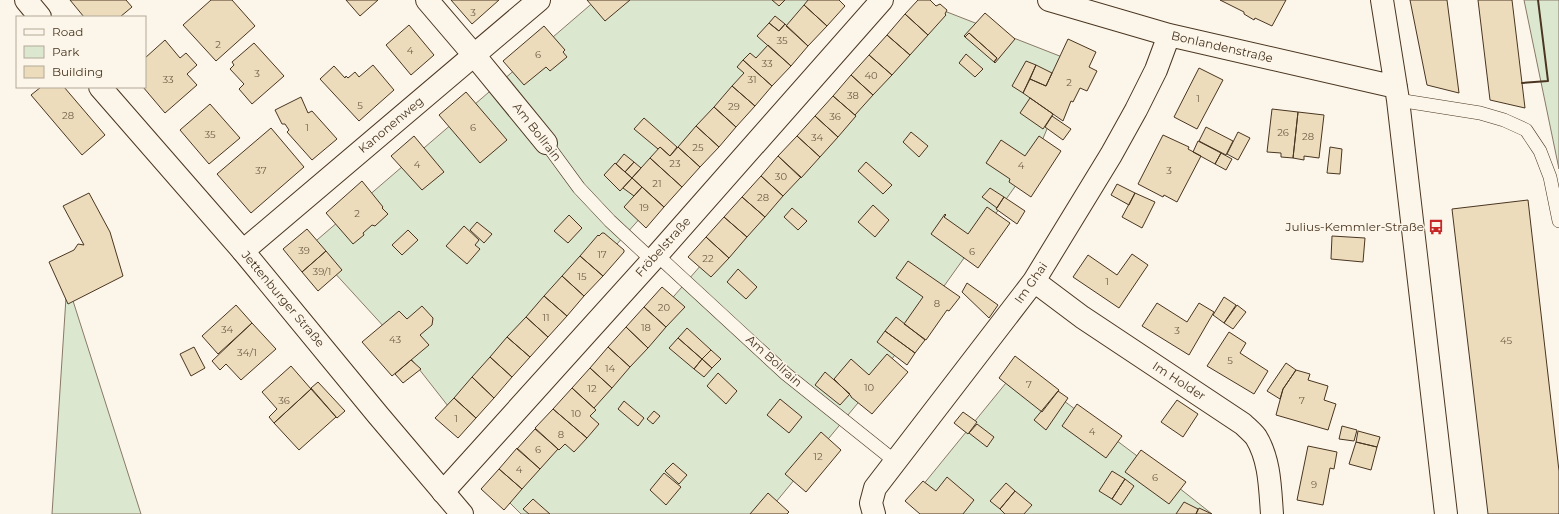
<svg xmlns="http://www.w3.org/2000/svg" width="1559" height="514" viewBox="0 0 1559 514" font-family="Montserrat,sans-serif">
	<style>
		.green { fill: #dce7d0; stroke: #887966 }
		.building { fill: #ecdcbc; stroke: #4a3520 }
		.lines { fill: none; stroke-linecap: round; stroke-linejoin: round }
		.service-casing { stroke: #4a3520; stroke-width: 14 }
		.minor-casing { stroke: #4a3520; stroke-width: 24 }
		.tertiary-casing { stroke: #4a3520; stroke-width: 24 }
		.service { stroke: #fbf6e9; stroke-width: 13 }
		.minor { stroke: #fbf6e9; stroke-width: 22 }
		.tertiary { stroke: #fbf6e9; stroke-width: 22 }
		.wall { stroke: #4a3520; stroke-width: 2 }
		.labels { text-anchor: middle; stroke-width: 3; stroke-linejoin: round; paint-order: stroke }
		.number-label { font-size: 10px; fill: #725f47 }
		.street-label { font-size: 12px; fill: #4a3520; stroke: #fbf6e9 }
		.poi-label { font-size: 12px; fill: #4a3520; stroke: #fbf6e9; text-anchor: end }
	</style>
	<rect width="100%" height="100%" fill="#fbf6e9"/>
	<path class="green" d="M596,0H836L459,420L397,341L310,246Z
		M1524,0H1559V169Z
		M924,3L1075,62L1034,160L877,380L766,514H521L501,494L709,256Z
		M67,282L141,514H52Z
		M1019,367L1169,480L1212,514H945L918,491Z"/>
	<path class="building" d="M70,0H126L132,7L120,17H84Z
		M211,0H232L255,26L216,61L183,25Z
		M346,0H378L360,16Z
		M451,0H499L472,24Z
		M587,0H630L605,21Z
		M772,0H785L779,6Z
		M808,0H839L845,6L827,26L804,5Z
		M918,0H930L936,6L940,4L947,10L945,14L946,15L928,35L905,14Z
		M1220,0H1286L1272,26L1255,18L1254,20L1244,14V12Z
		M1410,0H1447L1459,93L1427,85Z
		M1478,0H1512L1525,108L1490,100Z
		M804,5L827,26L808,46L786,26Z
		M985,13L1015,39L995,63L994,62L997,58L969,33L965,37L964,36Z
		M905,14L928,35L910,55L887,35Z
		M775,16L785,24L779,31L769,23Z
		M769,23L779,31L785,24L808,46L791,66L757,36Z
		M409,25L434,55L411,75L386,45Z
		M544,26L565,50L563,52L567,57L550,71L546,67L524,85L503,61Z
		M969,33L997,58L994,62L965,37Z
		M887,35L910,55L892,75L869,55Z
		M1068,39L1096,52L1089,67L1097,71L1087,91L1080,88L1073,102L1071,101L1063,121L1023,93L1030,79L1046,86Z
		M165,40L180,58L186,53L197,65L187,74L197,85L165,113L143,87H145V58Z
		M254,43L284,76L252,104L239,89L244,84L230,69L234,65L232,62Z
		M768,45L791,66L772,86L743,60L750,53L756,58Z
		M966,54L983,69L975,77L959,63Z
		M869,55L892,75L873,95L851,75Z
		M743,60L772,86L755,106L732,86L744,73L737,67Z
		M1026,61L1036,65L1023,93L1012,86Z
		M373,65L394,90L359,121L320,79L334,66L345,78L346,76L348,78L355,72L359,77Z
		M1036,65L1052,73L1046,86L1030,79Z
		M1199,68L1223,80L1197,129L1174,117Z
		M851,75L873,95L855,115L833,96Z
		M732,86L755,106L736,127L714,107Z
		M41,87H64L105,135L82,155L31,95Z
		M466,92L507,140L480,163L439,115Z
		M833,96L856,116L838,137L815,116Z
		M301,97L308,113L312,111L337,139L312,160L287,132L289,130L285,124H282L275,110Z
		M1030,98L1053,114L1043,129L1020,113Z
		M210,104L240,138L209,164L180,130Z
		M714,107L736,127L719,147L696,126Z
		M1272,109L1298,112L1293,158L1281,157V153L1267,152Z
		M1298,112L1324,115L1319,158L1304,156V160L1293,158Z
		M815,116L838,137L820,157L797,136Z
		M1052,116L1071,129L1063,140L1045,127Z
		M644,118L677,147L670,156L660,147L658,149L634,129Z
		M696,126L719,147L700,167L678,147Z
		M1206,127L1233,141L1226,155L1199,141Z
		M271,128L304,167L251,213L217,174Z
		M911,132L928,146L919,157L903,142Z
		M1238,132L1250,138L1238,160L1227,154Z
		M1163,135L1189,147L1188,149L1201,156L1177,202L1164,195L1163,197L1138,184Z
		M414,136L444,172L422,190L391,156Z
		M797,136L820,157L801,178L778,156Z
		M1039,136L1061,151L1031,197L1009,182L1010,179L986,163L1001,140L1025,156Z
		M1198,141L1221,153L1215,164L1193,152Z
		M660,147L670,156L678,147L700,167L682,187L650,158Z
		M1330,147L1342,149L1340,174L1327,173Z
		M1221,153L1232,159L1226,170L1215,164Z
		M624,154L634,162L625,172L616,164Z
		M778,156L801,177L783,196L761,176Z
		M650,158L682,187L664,207L632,178Z
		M634,162L641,168L632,178L625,172Z
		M866,162L892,185L883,194L858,171Z
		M615,163L632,178L620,191L604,175Z
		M761,176L783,196L765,217L742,197Z
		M632,178L642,187L634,196L623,188Z
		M362,181L383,207L382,208L388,214L375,226L372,225L363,233L364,235L353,244L326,213Z
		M1117,184L1135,193L1129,205L1111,195Z
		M642,187L664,207L646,228L624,207Z
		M990,188L1004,197L997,208L982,197Z
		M89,193L110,232L123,276L68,304L49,262L74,250L78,244L84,245L63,206Z
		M1135,193L1155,202L1142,228L1122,217Z
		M742,197L765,217L747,237L724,217Z
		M1004,197L1025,211L1017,224L996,209Z
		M1528,200L1559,471V514H1488L1452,209Z
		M873,205L889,220L875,237L858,222Z
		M987,207L1010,223L978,268L931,234L945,214L946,215L944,217L968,234Z
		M792,208L807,221L798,230L784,217Z
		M569,215L582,228L568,243L554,231Z
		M724,217L747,237L729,258L706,237Z
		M477,222L492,234L484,243L470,230Z
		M464,226L479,240L475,245L480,249L467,264L446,246Z
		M307,229L326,251L302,272L283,249Z
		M408,230L418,240L402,255L392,245Z
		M602,233H604L624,250V252L603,276L580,256L598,235L599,236Z
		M1332,236L1365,238L1363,262L1331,259Z
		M706,237L729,258L711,277L688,257Z
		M326,251L342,270L318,291L302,272Z
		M1132,254L1148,265L1119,308L1073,277L1088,255L1117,275Z
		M580,256L603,276L584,296L562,276Z
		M908,261L960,297L949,311L947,310L926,340L904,324L923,297L896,278Z
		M738,269L757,287L746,299L727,282Z
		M562,276L584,296L567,316L544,296Z
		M967,283L998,305L989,318L962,292Z
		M662,287L685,307L666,327L644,307Z
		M544,296L567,316L548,337L526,317Z
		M1224,297L1236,305L1224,323L1213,315Z
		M1157,303L1187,322L1199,303L1214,312L1189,355L1142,326Z
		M236,305L252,323L218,354L202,336Z
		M1237,305L1246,312L1233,329L1224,323Z
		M422,306L433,318L432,325L420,335L429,345L392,376L362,342L399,311L407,319Z
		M644,307L666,327L648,348L626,327Z
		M526,317L548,337L530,357L507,337Z
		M896,317L925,340L915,353L885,331Z
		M252,323L276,349L241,380L226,364L220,370L212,361Z
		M626,327L648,348L630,367L608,347Z
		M687,328L711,350L702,359L678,338Z
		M885,331L915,353L907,365L877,342Z
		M1229,332L1246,343L1240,353L1268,371L1254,394L1207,366Z
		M507,337L530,357L512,377L490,357Z
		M678,338L702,359L694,369L669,348Z
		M194,347L205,368L191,376L180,354Z
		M608,347L630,367L612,388L590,368Z
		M711,350L721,359L712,368L702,359Z
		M887,354L908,372L872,414L851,397V396L834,379L851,359L869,375Z
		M1015,356L1059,390L1042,412L999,378Z
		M490,357L512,377L494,398L472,377Z
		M702,359L712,368L704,377L694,369Z
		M411,360L421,369L403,383L395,374Z
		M1286,363L1296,370L1283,389L1280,399L1267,391Z
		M291,366L311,389L274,423L269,417L277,409L262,392Z
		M590,368L612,388L594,408L572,388Z
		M1296,370L1310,374L1308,380L1328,386L1324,400L1336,404L1328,430L1276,415L1283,389Z
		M825,372L850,394L840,405L815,385Z
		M718,373L737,391L726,404L707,386Z
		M472,377L494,398L476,418L454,398Z
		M318,382L345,411L337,418L311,388Z
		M572,388L596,410L590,416L599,424L587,438L553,409Z
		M311,389L336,417L299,450L274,423Z
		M1058,391L1068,398L1046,430L1034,420Z
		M454,398L476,418L458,438L435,418Z
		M780,399L802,417L789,433L767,415Z
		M1177,400L1198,414L1183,437L1161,422Z
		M624,401L644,418L638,426L618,409Z
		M1077,404L1122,436L1106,458L1062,426Z
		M553,409L587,438L574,452L565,444L559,450L535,428Z
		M654,411L660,416L653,424L647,419Z
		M963,412L977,422L968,434L954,423Z
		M977,424L994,437L987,447L969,433Z
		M1342,426L1357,430L1354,441L1339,439Z
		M535,429L558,449L540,469L517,449Z
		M1358,431L1380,437L1377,447L1356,442Z
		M821,432L841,450L806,492L785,474Z
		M1356,442L1377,447L1371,470L1349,464Z
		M1308,446L1337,452L1334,469L1330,468L1323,505L1297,500Z
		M517,448L540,469L522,489L499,469Z
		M1141,450L1186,482L1169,504L1125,472Z
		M673,463L687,475L679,484L665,471Z
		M499,469L522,489L504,510L481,489Z
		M1112,471L1125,479L1112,499L1099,491Z
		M664,473L681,487L666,505L650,490Z
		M947,477L974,500L963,514H920L905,501L923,481L936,491Z
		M1125,479L1134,486L1121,505L1112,499Z
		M1006,483L1015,491L1000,509L990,501Z
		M1015,491L1032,505L1024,514H1005L1000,509Z
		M768,493L789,512L787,514H750Z
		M533,499L550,514H529L523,509Z
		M1184,502L1198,509L1196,514H1176Z
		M1199,508L1212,514H1196Z"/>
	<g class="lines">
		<defs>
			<path id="service" d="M1398,100L1480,113L1504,120L1526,130L1540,151L1550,177L1559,221
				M546,143L579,188L610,221L652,260
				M657,255L786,374L896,462"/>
			<path id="minor" d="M427,0L474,55L546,143
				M1049,0L1169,35L1396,87
				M1382,0L1398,100L1446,514
				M243,251L539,0
				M1034,281L1082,317L1243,424C1247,428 1252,432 1256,437C1270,460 1270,488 1272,514
				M443,492L657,255L882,0
				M874,514L871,503L875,488L1034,281L1111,155L1136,110L1156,70L1169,35"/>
			<path id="tertiary" d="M26,0L40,17
				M100,87L243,251L378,415L462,514"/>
		</defs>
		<use href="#service" class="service-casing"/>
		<use href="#minor" class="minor-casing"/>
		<use href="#tertiary" class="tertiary-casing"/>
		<use href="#service" class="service"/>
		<use href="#minor" class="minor"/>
		<use href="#tertiary" class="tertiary"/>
		<path class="wall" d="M1522,83L1548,81L1538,0"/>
	</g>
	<defs>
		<symbol id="bus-bare" viewBox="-9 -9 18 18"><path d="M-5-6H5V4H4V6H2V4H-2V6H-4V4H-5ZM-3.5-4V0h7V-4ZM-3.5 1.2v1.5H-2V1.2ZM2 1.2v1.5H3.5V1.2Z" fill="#c62828" stroke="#fbf6e9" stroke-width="2.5" paint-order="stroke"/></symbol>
	</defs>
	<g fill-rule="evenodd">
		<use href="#bus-bare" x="1425" y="216" width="22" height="22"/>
	</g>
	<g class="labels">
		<g class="number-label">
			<text x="473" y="16">3</text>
			<text x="782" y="44">35</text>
			<text x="218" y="48">2</text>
			<text x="410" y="54">4</text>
			<text x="538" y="58">6</text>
			<text x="767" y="67">33</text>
			<text x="257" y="77">3</text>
			<text x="871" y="79">40</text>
			<text x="168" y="83">33</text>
			<text x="752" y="83">31</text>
			<text x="1069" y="86">2</text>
			<text x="853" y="99">38</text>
			<text x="1198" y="102">1</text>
			<text x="360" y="109">5</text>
			<text x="734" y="110">29</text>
			<text x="68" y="119">28</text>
			<text x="835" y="120">36</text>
			<text x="307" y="131">1</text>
			<text x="473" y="131">6</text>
			<text x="1283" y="136">26</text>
			<text x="210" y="138">35</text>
			<text x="1308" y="140">28</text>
			<text x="817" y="141">34</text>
			<text x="698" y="151">25</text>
			<text x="675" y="167">23</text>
			<text x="417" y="168">4</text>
			<text x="1021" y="169">4</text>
			<text x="261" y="174">37</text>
			<text x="1169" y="174">3</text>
			<text x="781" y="180">30</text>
			<text x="657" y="187">21</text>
			<text x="763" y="201">28</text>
			<text x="644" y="211">19</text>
			<text x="357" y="217">2</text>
			<text x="304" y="254">39</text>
			<text x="972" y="255">6</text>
			<text x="602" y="258">17</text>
			<text x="708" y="262">22</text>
			<text x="322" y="275">39/1</text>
			<text x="582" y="280">15</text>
			<text x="1107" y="285">1</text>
			<text x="937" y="307">8</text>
			<text x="664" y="311">20</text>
			<text x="546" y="321">11</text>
			<text x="646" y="331">18</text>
			<text x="227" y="333">34</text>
			<text x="1177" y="334">3</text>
			<text x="395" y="343">43</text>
			<text x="1506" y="344">45</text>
			<text x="247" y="356">34/1</text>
			<text x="1230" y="364">5</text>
			<text x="610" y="372">14</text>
			<text x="1029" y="388">7</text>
			<text x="869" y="391">10</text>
			<text x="592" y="392">12</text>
			<text x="284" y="404">36</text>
			<text x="1302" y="404">7</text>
			<text x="576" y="417">10</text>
			<text x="456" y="422">1</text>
			<text x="1092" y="435">4</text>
			<text x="561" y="438">8</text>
			<text x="538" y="453">6</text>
			<text x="818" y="460">12</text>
			<text x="519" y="473">4</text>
			<text x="1155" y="481">6</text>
			<text x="1314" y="488">9</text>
		</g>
		<g class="street-label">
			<text transform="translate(1222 47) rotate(13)" y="4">Bonlandenstraße</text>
			<text transform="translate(391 125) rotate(-40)" y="4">Kanonenweg</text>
			<text transform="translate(537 132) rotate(52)" y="4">Am Bollrain</text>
			<text transform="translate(663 247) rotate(-48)" y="4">Fröbelstraße</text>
			<text transform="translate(1031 283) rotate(-55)" y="4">Im Ghai</text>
			<text transform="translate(283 299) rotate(50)" y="4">Jettenburger Straße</text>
			<text transform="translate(774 361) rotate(42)" y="4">Am Bollrain</text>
			<text transform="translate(1179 381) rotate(33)" y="4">Im Holder</text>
		</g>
		<g class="poi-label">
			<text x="1424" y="231">Julius-Kemmler-Straße</text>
		</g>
	</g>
	<rect x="16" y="16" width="130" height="72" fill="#fbf6e9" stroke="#b4a999"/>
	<rect x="24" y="29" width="20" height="6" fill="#fbf6e9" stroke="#b4a999"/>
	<text x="52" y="36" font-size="12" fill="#4a3520">Road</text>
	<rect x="24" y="46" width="20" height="12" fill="#dce7d0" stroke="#b4a999"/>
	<text x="52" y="56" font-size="12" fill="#4a3520">Park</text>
	<rect x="24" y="66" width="20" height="12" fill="#ecdcbc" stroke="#b4a999"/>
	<text x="52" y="76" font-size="12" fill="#4a3520">Building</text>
</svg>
